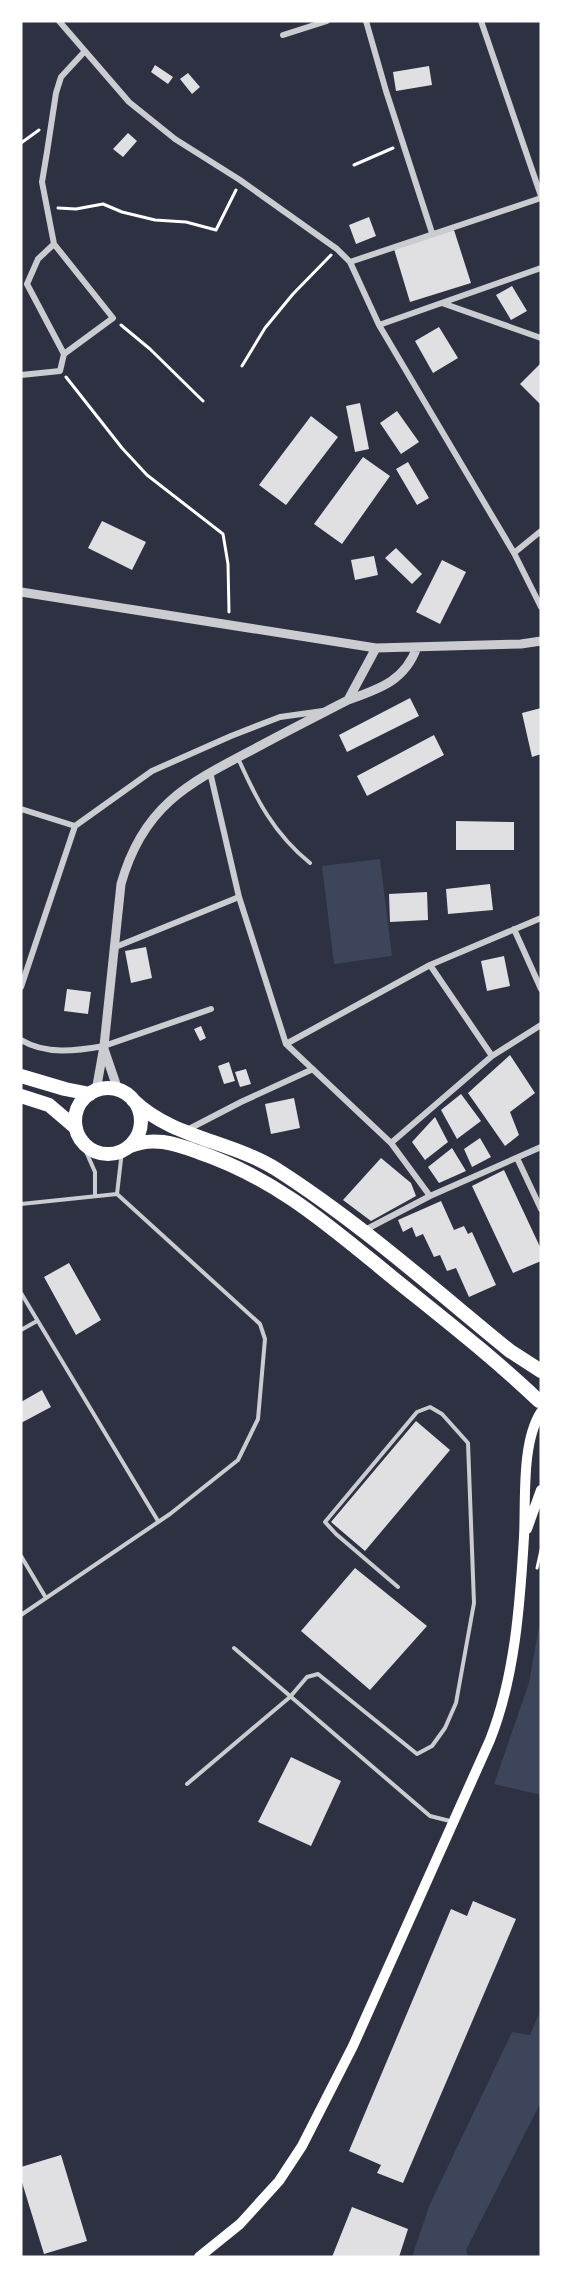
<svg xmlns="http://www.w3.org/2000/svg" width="562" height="2278" viewBox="0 0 562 2278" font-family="'Exo 2',sans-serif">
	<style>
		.green { fill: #3c4559 }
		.building { fill: #e0e0e3 }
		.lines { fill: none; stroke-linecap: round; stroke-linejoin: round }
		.path { stroke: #fff; stroke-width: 3 }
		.service { stroke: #caccd0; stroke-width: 4 }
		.minor { stroke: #caccd0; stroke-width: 6 }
		.tertiary { stroke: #caccd0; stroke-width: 9 }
		.secondary { stroke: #fff; stroke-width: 10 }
		.trunk { stroke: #fff; stroke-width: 14 }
	</style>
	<rect width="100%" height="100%" fill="#2d3142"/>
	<path class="green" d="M380,859L392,956L334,964L322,866Z
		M541,1616V1795L494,1784L529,1683Z
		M541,2009V2102L466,2250L468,2257H412L430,2204L512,2032L530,2035Z"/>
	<path class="building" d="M155,65L173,77L168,84L151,72Z
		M429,66L432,85L396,91L393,72Z
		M188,73L200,87L192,94L180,79Z
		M128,133L137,141L123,157L113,149Z
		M369,217L376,236L356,244L349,225Z
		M454,230L471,283L410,302L394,249Z
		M512,286L527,311L511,320L496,295Z
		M439,327L458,358L433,373L415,341Z
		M541,363V405L520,384Z
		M360,403L369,449L355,452L346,406Z
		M397,411L419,442L401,454L380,423Z
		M311,416L338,437L286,505L259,485Z
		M363,457L390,476L342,544L314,524Z
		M408,462L429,498L417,505L396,469Z
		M102,521L146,542L132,570L88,548Z
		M396,548L422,574L412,584L385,558Z
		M374,556L378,575L355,580L351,560Z
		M442,560L466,572L440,624L416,612Z
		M410,698L419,716L347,752L339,735Z
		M541,708V754L532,757L522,713Z
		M434,735L444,755L367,796L357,776Z
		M456,821L514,822V850H456Z
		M490,884L493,910L448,914L446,889Z
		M427,892L428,920L390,922L389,894Z
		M146,947L152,978L131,983L125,951Z
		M504,956L510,986L487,991L481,961Z
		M67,989L91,992L88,1014L64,1011Z
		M201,1026L206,1038L200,1041L194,1029Z
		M510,1055L535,1093L510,1112L519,1135L505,1146L468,1093Z
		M229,1062L235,1081L224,1084L218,1066Z
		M246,1069L251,1084L240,1087L235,1072Z
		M461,1094L481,1121L457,1139L441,1110Z
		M294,1098L300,1128L271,1134L265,1104Z
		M435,1117L448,1142L425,1160L412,1142Z
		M480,1138L491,1157L472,1167L464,1149Z
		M452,1148L466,1171L439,1183L428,1167Z
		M381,1158L411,1183L416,1196L371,1221L343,1200Z
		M504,1170L541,1249V1261L513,1273L472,1186Z
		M441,1201L454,1230L464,1226L468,1234L472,1232L496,1285L469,1297L456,1268L447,1271L440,1255L434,1257L423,1234L416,1237L412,1227L403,1232L398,1220Z
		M69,1263L101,1320L76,1335L44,1277Z
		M42,1390L51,1407L21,1423V1402Z
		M416,1421L450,1450L365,1551L331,1522Z
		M355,1568L427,1626L370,1690L301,1631Z
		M291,1757L341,1781L311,1846L258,1822Z
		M473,1901L516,1919L403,2183L377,2173L381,2165L349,2151L451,1909L467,1916Z
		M61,2155L87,2241L44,2254L21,2179V2167Z
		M352,2207L408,2229L399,2257H332Z"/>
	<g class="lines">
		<path class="path" d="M21,143L39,130
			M354,165L393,148
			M58,208L76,209L103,204L122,212L155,220L186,222L216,230L236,190
			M121,325L150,349L203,401
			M242,366L265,328L293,294L331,255
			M66,377L122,448L147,475L223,534L228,564L229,612
			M537,1568L541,1550"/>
		<path class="service" d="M238,758C256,799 274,834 310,863
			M81,1140L95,1172V1196
			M117,1194L122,1151
			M21,1204L117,1194L260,1324L265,1339L258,1419L238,1460L170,1514L21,1615
			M21,1293L158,1521
			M21,1330L37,1321
			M21,1556L46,1598
			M234,1648L430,1816L450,1821
			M187,1784L290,1697L307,1677L318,1674L417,1754L432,1746L445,1728L456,1703L474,1603L468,1443L442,1414L430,1407L417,1412L325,1522L336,1534L398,1587"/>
		<path class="minor" d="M59,21L129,102L175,139L240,180L337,249L350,262L379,325L514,553L541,607
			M366,21L386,91L432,233
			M481,21L541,196
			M283,35L327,21
			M54,244L113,318L64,354
			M350,262L541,198
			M442,303L541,338
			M379,325L541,268
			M21,375L60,371L64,354L27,284L38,259L54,244L42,182L47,152L56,93L61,77L85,51
			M514,553L541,531
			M210,772L239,897L286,1044L391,1143L430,1196
			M21,809L75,826
			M514,929L541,989
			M113,948L239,897
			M430,965L492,1056
			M21,987L75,826L152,771L231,736L280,717L323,711
			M21,1040C46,1055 76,1051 104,1046L211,1009
			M286,1044L430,965L541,918
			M185,1131L241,1102L313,1069
			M391,1143L492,1056L541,1025
			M517,1158L541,1209
			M363,1231L430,1196L541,1147"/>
		<path class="tertiary" d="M21,592L376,648L521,644L541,641
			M348,700L376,648
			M104,1049L118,1090
			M96,1091L104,1046L121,884C143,806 187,784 254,749C285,732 317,716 348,700C379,689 405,681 417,647"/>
		<path class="secondary" d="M527,1529L541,1490
			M199,2257L240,2224L279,2181L302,2146L353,2046L490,1740C515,1677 520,1604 524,1537C526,1501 521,1443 541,1412"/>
		<path class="trunk" d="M21,1076L65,1089L90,1094
			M75 1121a33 33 0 1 1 66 0a33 33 0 1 1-66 0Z
			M21,1096L49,1105L76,1128
			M133,1100C172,1138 231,1141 276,1169C359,1222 434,1289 510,1351L541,1371
			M128,1147C152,1136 174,1143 198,1152C281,1180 336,1232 403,1286C449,1323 496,1360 539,1401"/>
	</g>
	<rect width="562" height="2278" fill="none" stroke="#ffffff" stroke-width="45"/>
</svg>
